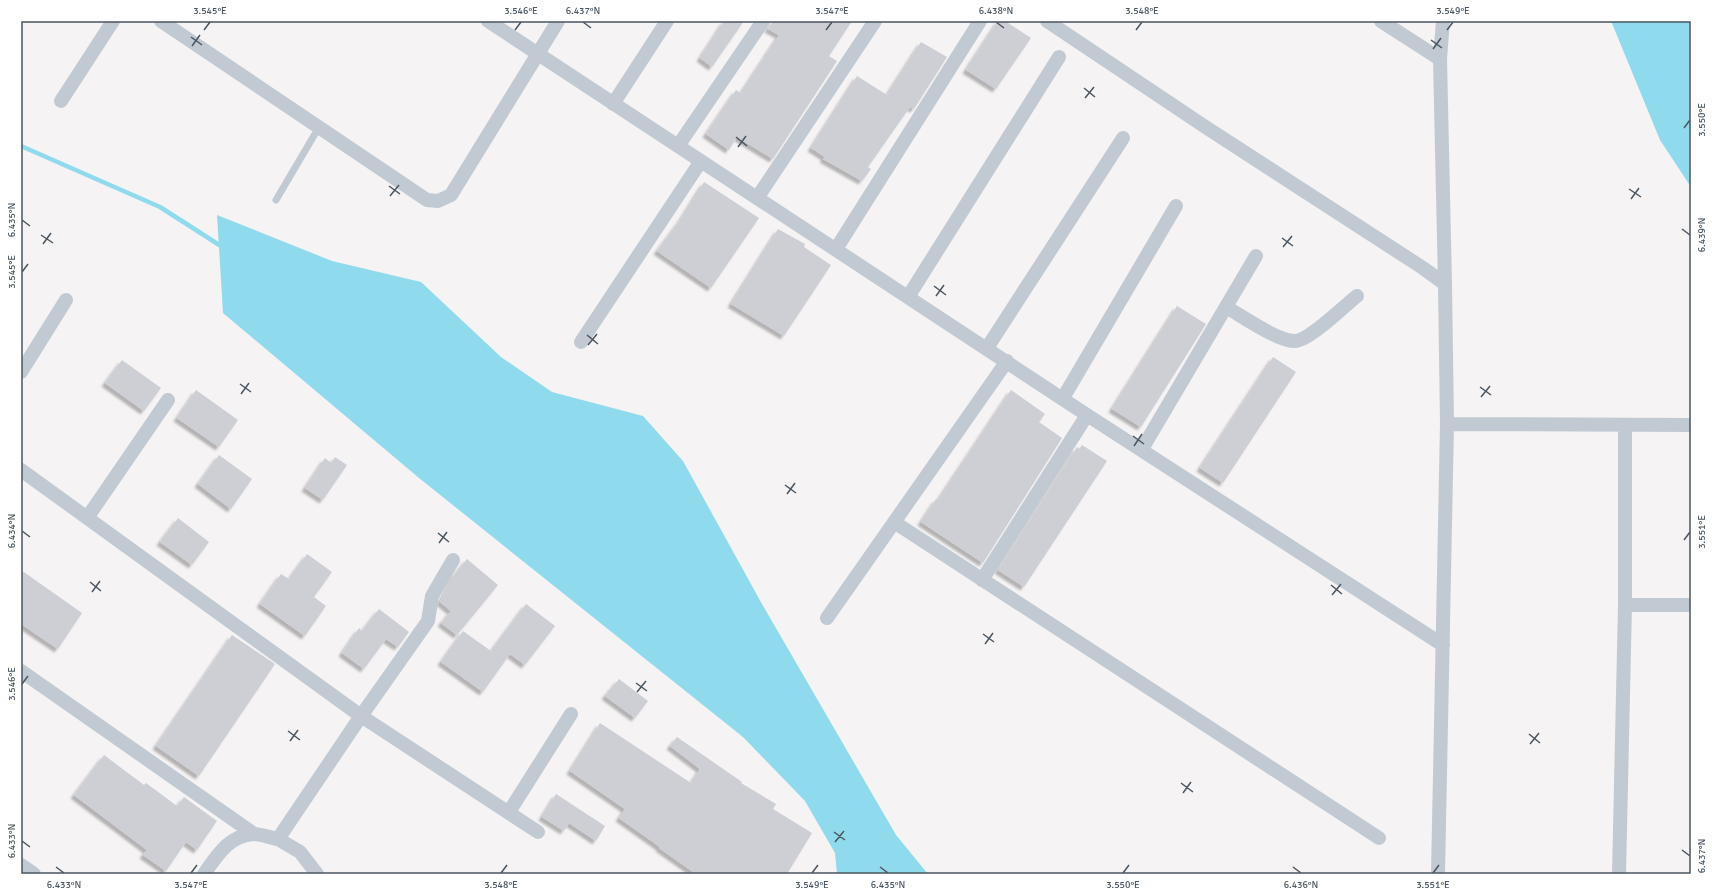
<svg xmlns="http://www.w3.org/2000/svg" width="1712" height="895" viewBox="0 0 1712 895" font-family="Signika,sans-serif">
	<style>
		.water { fill: #90daee }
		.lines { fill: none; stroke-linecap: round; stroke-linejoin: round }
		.stream { stroke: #90daee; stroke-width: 4.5 }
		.building { fill: #cdcfd5; filter: url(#shadow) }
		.lane { stroke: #c1cad2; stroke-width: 7 }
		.street { stroke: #c1cad2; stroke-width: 14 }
		.ticks { fill: none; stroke: #4a5661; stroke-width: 1.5 }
		.neatline { fill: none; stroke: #4a5661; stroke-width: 1.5 }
		.ticks-label { font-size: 10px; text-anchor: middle; fill: #4a5661 }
	</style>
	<defs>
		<filter id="shadow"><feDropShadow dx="-3.5" dy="3.5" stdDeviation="1" flood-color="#0004"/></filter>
	</defs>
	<rect width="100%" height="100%" fill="#f5f3f3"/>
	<path class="water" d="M1611,21H1691V187L1660,140Z
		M217,215L332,261L421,282L501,357L552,392L643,416L683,461L762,604L896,835L928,874H837L835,853L805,801L743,737L419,478L223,313Z"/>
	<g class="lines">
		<path class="stream" d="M21,146L160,207L224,248"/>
	</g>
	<path class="building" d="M724,21H744L712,67L700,58Z
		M773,21H852L829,56L837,61L773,159L737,137L729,150L706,134L736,90L741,93L779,35L768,29Z
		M998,21H1005L1031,38L996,89L966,70Z
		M921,42L947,57L914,109L910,107L868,167L871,169L862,181L823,159L825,157L811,148L857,76L887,95Z
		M704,182L759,218L711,288L657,251L681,219Z
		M778,229L805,244L804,247L831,265L784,336L731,304Z
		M1177,306L1206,324L1141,427L1112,409Z
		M1273,357L1296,372L1223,483L1200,468Z
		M122,360L161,388L144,411L105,383Z
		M196,390L238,420L219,447L177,418Z
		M1011,390L1045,414L1039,422L1062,438L983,563L921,522L936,499L938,500Z
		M1082,445L1107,461L1024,587L998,570L1077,447L1079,449Z
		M219,455L252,479L231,509L198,484Z
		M335,457L347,465L323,500L305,488L325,458L331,463Z
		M178,518L209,542L192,565L160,542Z
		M307,554L332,572L314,597L326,606L305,636L260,604L281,574L289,579Z
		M467,559L498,585L457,635L441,623L451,611L440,602L454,575Z
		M21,570L82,613L58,649L21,624Z
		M526,604L555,626L525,665L510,654L483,692L441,662L463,631L491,651Z
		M379,609L409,632L398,647L386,639L364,669L342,653L359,628L362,631Z
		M232,635L275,664L199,776L156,746Z
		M619,679L648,701L635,718L605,696Z
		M600,723L691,783L700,769L670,746L677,737L742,782L741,783L776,804L773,809L812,833L787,874H696L659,848L660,847L619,818L625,809L570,771Z
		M104,755L144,785L146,783L177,806L184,797L217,821L197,850L186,842L166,871L143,855L147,850L74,795Z
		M556,794L605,826L596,841L569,823L564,831L542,817Z"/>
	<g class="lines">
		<path class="lane" d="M276,200L319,127"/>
		<path class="street" d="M161,21L427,200L438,201L451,195L558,21
			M488,21L1087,415L1443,645
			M1047,21L1207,128L1423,268L1445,284L1447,424L1438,874
			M1381,21L1440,59
			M1443,21L1440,59L1445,284
			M61,101L113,21
			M613,104L667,21
			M678,146L763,21
			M757,198L875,21
			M836,249L980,21
			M908,297L1059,57
			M1226,307C1242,316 1277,341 1295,341C1309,341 1344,306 1357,296
			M581,342L701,161
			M987,348L1123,138
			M21,372L66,300
			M1063,398L1176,206
			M1447,424L1691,425
			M1142,449L1256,256
			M21,470L361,716L538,832
			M87,518L168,400
			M894,522L1379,838
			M982,580L1087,415
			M1625,605H1691
			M827,618L1007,361
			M21,671L254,834
			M509,812L571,714
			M278,839L300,852L317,874
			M21,865L34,874
			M204,874C217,856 228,836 253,834C261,834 271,838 278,839L361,716L428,621L432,596L453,560
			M1619,874L1625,605V425"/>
	</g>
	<path class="ticks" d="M583,22L591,28M996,22L1004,28M204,30L210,22M515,30L521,22M826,30L832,22M1136,30L1142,22M1447,30L1453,22M191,37L202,45M1431,40L1442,48M192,46L200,35M1433,49L1441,38M1084,88L1095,97M1085,98L1094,87M1684,128L1690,120M736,137L747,146M738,147L746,136M389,186L400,194M1629,189L1641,197M390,196L399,185M1631,199L1639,188M22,220L30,226M1682,229L1690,235M41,235L53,243M1282,238L1293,246M43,244L51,233M1283,247L1292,236M22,272L28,264M934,286L946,295M936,296L944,285M587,335L598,344M588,345L597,334M240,384L251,392M1480,387L1491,395M241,394L249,383M1481,397L1490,386M1133,436L1144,444M1134,446L1142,434M785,485L796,493M787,494L795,483M22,531L30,537M438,533L449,542M1684,540L1690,532M439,543L447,532M90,582L101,591M1331,585L1342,594M92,592L100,581M1332,595L1341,584M983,634L994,642M985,644L993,633M636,683L647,691M22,684L28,676M637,692L646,681M288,731L300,740M1529,734L1540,743M290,741L298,730M1530,744L1539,733M1181,783L1193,792M1183,793L1191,782M834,832L845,840M22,841L30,847M835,842L844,831M1682,850L1690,856M56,867L64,873M880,867L888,873M1293,867L1301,873M191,873L197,865M501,873L507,865M812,873L818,865M1123,873L1129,865M1433,873L1439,865"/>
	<rect width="1712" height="895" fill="none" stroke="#ffffff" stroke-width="44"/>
	<rect x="22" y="22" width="1668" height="851" class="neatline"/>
	<g class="ticks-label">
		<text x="210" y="14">3.545°E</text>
		<text x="521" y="14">3.546°E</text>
		<text x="583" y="14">6.437°N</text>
		<text x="832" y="14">3.547°E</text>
		<text x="996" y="14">6.438°N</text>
		<text x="1142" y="14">3.548°E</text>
		<text x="1453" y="14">3.549°E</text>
		<text transform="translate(1701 120) rotate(-90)" y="4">3.550°E</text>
		<text transform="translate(11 220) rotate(-90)" y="4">6.435°N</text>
		<text transform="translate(1701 235) rotate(-90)" y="4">6.439°N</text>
		<text transform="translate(11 272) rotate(-90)" y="4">3.545°E</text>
		<text transform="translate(11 531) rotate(-90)" y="4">6.434°N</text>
		<text transform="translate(1701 532) rotate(-90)" y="4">3.551°E</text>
		<text transform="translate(11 684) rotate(-90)" y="4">3.546°E</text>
		<text transform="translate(11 841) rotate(-90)" y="4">6.433°N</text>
		<text transform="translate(1701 856) rotate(-90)" y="4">6.437°N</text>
		<text x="64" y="888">6.433°N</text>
		<text x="191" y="888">3.547°E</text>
		<text x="501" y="888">3.548°E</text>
		<text x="812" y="888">3.549°E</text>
		<text x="888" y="888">6.435°N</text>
		<text x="1123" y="888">3.550°E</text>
		<text x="1301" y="888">6.436°N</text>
		<text x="1433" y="888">3.551°E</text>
	</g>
</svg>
